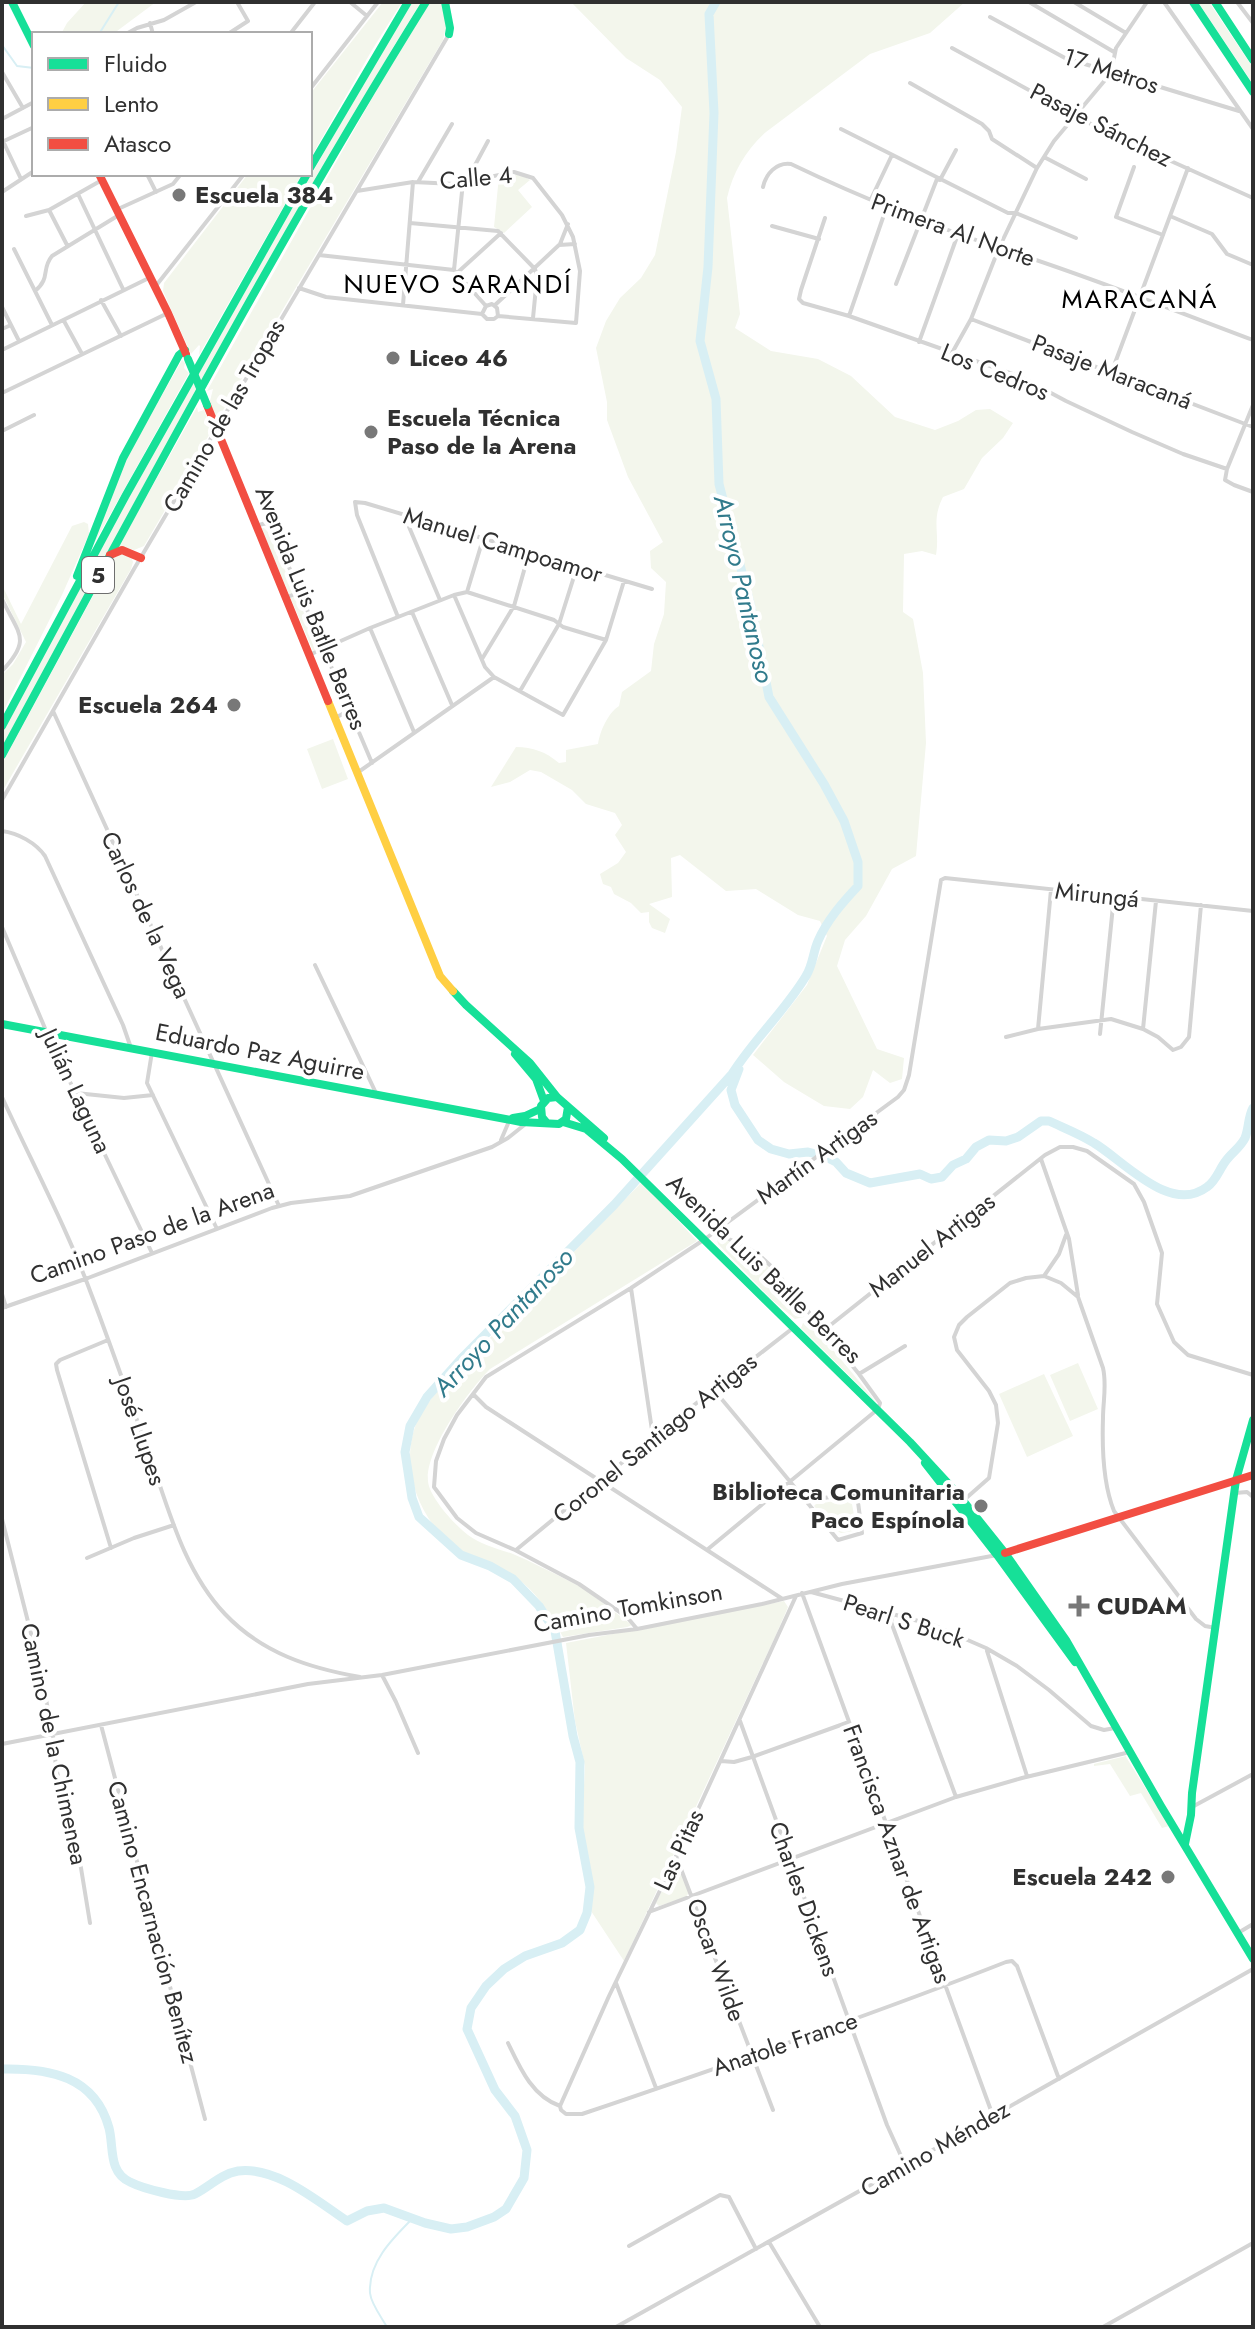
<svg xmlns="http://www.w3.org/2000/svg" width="1255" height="2329" viewBox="0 0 1255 2329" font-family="Jost,sans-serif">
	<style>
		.green { fill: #f3f6ec }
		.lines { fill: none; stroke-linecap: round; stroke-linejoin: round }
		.stream { stroke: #d8eff4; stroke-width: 2 }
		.river { stroke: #d8eff4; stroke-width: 9 }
		.street { stroke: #d4d4d4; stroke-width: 4 }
		.fast { stroke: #16e098; stroke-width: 8 }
		.slow { stroke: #ffcf43; stroke-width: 8 }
		.jam { stroke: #f24e42; stroke-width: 8 }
		.fast-bridge { stroke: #16e098; stroke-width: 8 }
		.poi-dot { fill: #787878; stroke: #fff; stroke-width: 3 }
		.labels { text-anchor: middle; stroke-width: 8; stroke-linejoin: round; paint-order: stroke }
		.shield { fill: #fff; stroke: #6e6e6e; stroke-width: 2 }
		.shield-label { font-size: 22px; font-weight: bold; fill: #303030 }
		.street-label { font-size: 24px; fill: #303030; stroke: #fff }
		.poi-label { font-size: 24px; font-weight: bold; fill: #303030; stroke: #fff; text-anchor: start }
		.neighbourhood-label { font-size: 26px; letter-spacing: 2px; fill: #000; stroke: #fff }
		.water-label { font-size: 26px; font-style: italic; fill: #317b8c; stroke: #fff }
	</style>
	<rect width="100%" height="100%" fill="#fff"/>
	<path class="green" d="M86,2H156L113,34H61L67,23Z
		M383,2H402L372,50L310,159V94Z
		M412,2H421L392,49L157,461L2,749V733L130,494L372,68Z
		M429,2H442L447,22L443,40L219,417L216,418L210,401L213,389L207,391L406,38Z
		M571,2H965L930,33L870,54L766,132C746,150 733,172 727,198L740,314L735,328L771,351L818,359L851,376L895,417L935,430L958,421L976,410L990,409L1013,423L1003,438L982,458L964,489L943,497C931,521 940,531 936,555L922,551L904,554L903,612L913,619L923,673L926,743L916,856L892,869L866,916L845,940L837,966L877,1049L904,1058L902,1079L890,1083L873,1070L863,1097L850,1109L824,1106L784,1082L753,1055L807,985L827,936L820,921L798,915L756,889L726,891L680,855L671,858L672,897L649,904L670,919L665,933L652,928L649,922V912L641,913L631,903L614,894L611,887L603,884L600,874L618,863L626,852L615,835L622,825L615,813L586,804L572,790L541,772L530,770L510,782L491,787L516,747C533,747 546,752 559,763L566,762V750L598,744C600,731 608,713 619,706L622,692L651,671L654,644L664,614L666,582L651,568L650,551L663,542L628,477L607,420V402L596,348L606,321L620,298L641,278L655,255L676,152L682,107L660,80L626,58Z
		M1198,2H1209L1253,68V84Z
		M248,174H302L199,355L200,346L199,345L191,354L163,291L164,283Z
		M512,174L523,176L530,180L518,190L532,207L504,233L494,227L499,176Z
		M182,360L185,363L184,368L189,373L92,547L125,461Z
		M197,407L198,412L204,410L212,430L144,546L134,550L125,547L117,549Z
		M84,522L88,524L89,534L62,595L2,714V675L13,664L26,642L2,593V585L21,624L72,526Z
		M261,528H264L268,532L319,647L313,651Z
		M120,552L131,557L133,562L131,569L2,792V764L114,557Z
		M333,739L348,779L322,789L307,749Z
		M642,1182L697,1241L490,1369C469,1390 425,1450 428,1481C429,1497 455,1525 468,1535C480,1544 498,1549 513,1554C532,1562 551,1572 569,1581L583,1588L632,1625L627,1627L563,1637C552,1617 540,1597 523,1583C502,1566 473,1562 452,1545C416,1515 398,1461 419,1417C424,1408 430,1400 437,1392Z
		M721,1237L755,1254L765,1263L805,1314L804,1317L795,1319L771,1299L718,1244L717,1240Z
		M803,1323H808L815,1328L877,1403L801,1328Z
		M1078,1363L1098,1409L1070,1421L1050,1375Z
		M1044,1374L1073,1436L1027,1457L999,1394Z
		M848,1499L852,1504L856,1526L853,1531L841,1533L837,1531L814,1506L816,1504Z
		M784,1601L788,1607L775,1637L624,1961L591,1911L590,1885L585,1862L582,1826L585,1766L575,1721L566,1643Z
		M1126,1756V1757L1169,1826L1162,1828L1141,1793L1130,1796L1110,1764L1094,1766V1764Z
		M676,1862L689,1892L686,1897L659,1906L656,1903Z"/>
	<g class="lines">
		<path class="stream" d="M99,34L119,2
			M2,45L17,66L34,68
			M387,2327C382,2318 371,2304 370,2293C368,2262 393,2238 413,2218"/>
		<path class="river" d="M739,1069L731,1090L735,1105L758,1140L771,1149L789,1154L808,1152L824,1156L836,1162L846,1173L870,1183L920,1174L931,1179L942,1177L953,1165L966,1159L976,1147L989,1140L1006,1141L1018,1137L1041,1121H1049C1064,1128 1080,1134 1094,1143C1123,1160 1170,1215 1207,1187C1216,1181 1219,1170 1225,1162C1231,1153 1240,1148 1245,1138C1249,1128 1248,1117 1253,1108
			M2,2069C49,2068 95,2076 109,2128C114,2147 108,2172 130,2182C142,2188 183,2200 195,2194C209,2187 221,2174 238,2171C276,2166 317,2201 347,2221L367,2211L384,2208L425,2223L451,2229L467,2227L494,2217L506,2209L524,2178L527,2150L515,2116L495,2090L467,2029L471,2008L486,1986L504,1969L525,1956L562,1943L580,1930L587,1913L590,1887L579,1828L580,1762L573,1736L555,1631L539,1606L513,1579L490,1566L461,1555L419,1517L412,1498L405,1452L410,1426L427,1397L461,1359L614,1205L732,1074C754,1039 785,1011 806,976C813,965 813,952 818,941C827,920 843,902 858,886V862L844,821L824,784L769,697L751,607L719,484L716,399L700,341L708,267L714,113L709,14L716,2"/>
		<path class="street" d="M350,2L367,16
			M1029,2L1114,52
			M1074,2L1126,33
			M1164,2L1253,129
			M1237,2L1253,23
			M990,17L1065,58L1239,111
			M150,23L153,34
			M126,34L137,28L164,20L196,2
			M228,34L248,21L237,2
			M290,34L315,2
			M952,48L1102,130L1253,198
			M2,72L23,108
			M910,83L982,124L989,131L992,139L1037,168
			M310,89L378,2
			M2,119L34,102
			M841,129L1008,213H1016L1076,238
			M2,139L21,179
			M4,141L34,127
			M1044,157L1086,179
			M1134,167L1116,217L1163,235
			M147,174L156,192
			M467,180L488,141
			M940,180L956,150
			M418,182L452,124
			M763,187C766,174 776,162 791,164C862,198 937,228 1012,252C1093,278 1173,310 1253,340
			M2,192L34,171
			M78,194L123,289
			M871,199L892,155
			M118,209L173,184L181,174
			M49,210L67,245
			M26,216L49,210L102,180
			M1170,216L1212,234L1227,254L1253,265
			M825,218L801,290L799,299L803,303L849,316L1021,377L1066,401L1132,432L1183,454L1227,469
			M410,223L498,231L535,269L537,277L533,318
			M772,226L819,239
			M560,244L568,224
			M14,249L52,325
			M319,255L454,270L486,306
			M454,270L463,182
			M457,273L501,233
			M896,284L937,179
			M155,287L244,174
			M299,288L326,297L482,314L487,319H494L498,316L576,323L580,271L573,237L562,215L533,178L514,172L455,184L413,182L357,191
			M35,291C51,278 41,269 52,256L119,215
			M101,300L121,336
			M403,305L413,182
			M495,305L559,245L575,244
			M2,307L19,341
			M482,314L486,306L492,304L497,308L498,316
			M849,316L887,206
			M971,319L1253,427
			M64,321L82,354
			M2,329L11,325
			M919,342L958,234
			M2,350L151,277
			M952,353L971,319L999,248L1037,168L1054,141L1111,73L1116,48L1147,2
			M1112,371L1188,168
			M2,393L168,313
			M1253,405L1227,469L1225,480L1234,485L1253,492
			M2,431L34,415
			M404,515L440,600
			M256,526L266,523L272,527L372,763
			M467,592L483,539
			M454,595L485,667L494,677
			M285,598L300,592
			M2,599C19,635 32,639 2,671
			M412,612L452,705
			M398,617L357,515L355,502L365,503L652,589
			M370,628L414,732
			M309,655L370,628L454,595L467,592L554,620L563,627L606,640
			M482,659L514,606L529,553
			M520,691L559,624L577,567
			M53,711L279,1206
			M335,718L350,710
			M357,773L494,677L563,715L606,640L624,581
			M2,800L134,569L448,36
			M2,831C18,833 36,843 45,856L123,1025L131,1048
			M2,927L50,1040L152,1253
			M315,965L376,1093
			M1038,1029L1051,890
			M1143,1029L1156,901
			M1100,1034L1114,896
			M1006,1037L1038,1029L1111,1019L1143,1029L1158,1037L1173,1050L1181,1047L1189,1037L1201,905
			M152,1052L147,1083L217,1229
			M76,1093L124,1098L153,1095
			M2,1097C32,1163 67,1228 92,1296C113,1351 132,1407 152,1462C170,1515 186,1573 225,1614C262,1653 309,1668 360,1677
			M501,1140L510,1119
			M1041,1159L1069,1239L1078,1295
			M1044,1276L1059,1254L1066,1235
			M631,1288L653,1437
			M2,1294L6,1307
			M2,1308L88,1278L272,1208L291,1203L350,1196L492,1147L508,1138L528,1122
			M823,1331L1045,1155L1060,1147H1073L1087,1151L1134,1184L1144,1202L1162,1253L1157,1304L1174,1342L1188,1355L1253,1375
			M108,1340L60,1360L56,1364L57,1370L111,1548
			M859,1374L905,1346
			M714,1390C756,1440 797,1490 838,1540L862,1533L858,1502L854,1496L849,1494L805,1501
			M473,1394L486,1407L781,1598
			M1235,1493L1247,1492L1253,1497
			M964,1500L989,1478L998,1423L996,1405L989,1391L957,1350L954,1337L959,1325L967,1317L1010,1283L1026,1278L1044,1276L1061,1283L1078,1297L1103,1368C1107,1385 1103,1401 1103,1418C1102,1447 1103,1484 1114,1511L1196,1619L1205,1626L1216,1628
			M2,1519L40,1669L53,1735L56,1768L81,1868L90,1923
			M708,1549L878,1409L880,1403L859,1374L772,1267L757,1253L715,1232
			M516,1550L653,1437L793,1328
			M1001,1556L1021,1580
			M87,1558L134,1538L174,1525
			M811,1592L933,1625L986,1648L1017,1666L1049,1690L1091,1726L1104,1730L1115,1728
			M802,1593L993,2116
			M893,1614L891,1622L956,1797
			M637,1629L627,1617L579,1584L515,1550L476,1533L457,1518L434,1487L436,1461L444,1439L457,1415L486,1377L631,1288L705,1239L898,1097L904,1090L909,1075L941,880L945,878L1253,911
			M987,1651L1027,1776
			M382,1675L396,1702L418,1753
			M740,1721L887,2125L906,2167
			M101,1725L205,2119
			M2,1744L308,1684L382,1675L589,1635L637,1629L762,1604L842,1584L997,1555
			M721,1761L734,1762L752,1757L849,1722
			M1192,1807L1253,1774
			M676,1856L773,2110
			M649,1912L956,1797L1022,1778L1130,1752
			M1238,1933L1253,1924
			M616,1983L656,2088
			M508,2043C520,2068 532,2096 560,2106
			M560,2106L561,2110L566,2114H582C724,2066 866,2017 1006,1962L1012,1961L1017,1966L1059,2079
			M560,2106L609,1996L679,1851L796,1596
			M769,2242L820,2327
			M629,2246L720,2195L729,2197L756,2249
			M616,2327C829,2208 1041,2090 1253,1969
			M1103,2327L1253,2243"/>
		<path class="fast" d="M12,2L34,46
			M445,2L450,28L449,34
			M1193,2L1253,92
			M1215,2L1253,60
			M310,168L408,2
			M77,576L123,458L179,355L185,350
			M2,726L126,495L307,174
			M2,755C139,502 274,246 426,2
			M453,991L466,1005L530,1063L557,1097L604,1138
			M2,1024L521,1122L559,1124L566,1119L568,1107
			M515,1054L536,1079L544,1101
			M513,1118L525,1116L540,1109
			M563,1122L586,1129L622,1159L910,1442L957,1493L1005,1553L1066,1640L1161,1806L1253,1959
			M547,1123L542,1117L541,1106L548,1098L557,1097
			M925,1463L997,1555L1075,1662
			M1185,1844L1191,1815L1192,1793L1236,1480L1253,1420"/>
		<path class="slow" d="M328,701L440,976L453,991"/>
		<path class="jam" d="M99,174L168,313L186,354
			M207,405L328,701
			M110,555L122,550L141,558
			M1005,1553L1253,1475"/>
		<path class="fast-bridge" d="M188,359L207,405"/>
	</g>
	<g class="poi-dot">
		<circle cx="179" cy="195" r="8"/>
		<circle cx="393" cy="358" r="8"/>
		<circle cx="371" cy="432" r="8"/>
		<circle cx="234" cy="705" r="8"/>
		<circle cx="981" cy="1506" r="8"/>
		<path d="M1075 1594h8v8h8v8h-8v8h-8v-8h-8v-8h8z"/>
		<circle cx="1168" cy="1877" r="8"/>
	</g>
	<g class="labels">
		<rect class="shield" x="82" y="557" width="32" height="36" rx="6"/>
		<g class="shield-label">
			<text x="98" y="583">5</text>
		</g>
		<g class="street-label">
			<text transform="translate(1111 71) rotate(18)" y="8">17 Metros</text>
			<text transform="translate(1101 125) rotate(27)" y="8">Pasaje Sánchez</text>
			<text transform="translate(476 178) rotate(-5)" y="8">Calle 4</text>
			<text transform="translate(953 230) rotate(20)" y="8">Primera Al Norte</text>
			<text transform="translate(995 372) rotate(22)" y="8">Los Cedros</text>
			<text transform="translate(1112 372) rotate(21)" y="8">Pasaje Maracaná</text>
			<text transform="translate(224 416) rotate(-60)" y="8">Camino de las Tropas</text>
			<text transform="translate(503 545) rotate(17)" y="8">Manuel Campoamor</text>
			<text transform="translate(311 608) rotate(68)" y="8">Avenida Luis Batlle Berres</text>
			<text transform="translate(1097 895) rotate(6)" y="8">Mirungá</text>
			<text transform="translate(146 915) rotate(65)" y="8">Carlos de la Vega</text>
			<text transform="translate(260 1052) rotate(11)" y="8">Eduardo Paz Aguirre</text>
			<text transform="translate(76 1091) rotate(65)" y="8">Julián Laguna</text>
			<text transform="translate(817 1157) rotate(-36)" y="8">Martín Artigas</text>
			<text transform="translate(152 1233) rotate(-20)" y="8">Camino Paso de la Arena</text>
			<text transform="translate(932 1245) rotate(-38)" y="8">Manuel Artigas</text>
			<text transform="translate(764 1269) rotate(44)" y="8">Avenida Luis Batlle Berres</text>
			<text transform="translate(140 1431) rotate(71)" y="8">José Llupes</text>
			<text transform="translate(655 1438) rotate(-39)" y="8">Coronel Santiago Artigas</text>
			<text transform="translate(628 1608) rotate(-10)" y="8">Camino Tomkinson</text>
			<text transform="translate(904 1621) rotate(18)" y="8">Pearl S Buck</text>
			<text transform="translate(54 1744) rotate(78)" y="8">Camino de la Chimenea</text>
			<text transform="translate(679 1850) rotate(-65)" y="8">Las Pitas</text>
			<text transform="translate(897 1854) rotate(70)" y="8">Francisca Aznar de Artigas</text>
			<text transform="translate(804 1899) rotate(70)" y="8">Charles Dickens</text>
			<text transform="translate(153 1922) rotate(75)" y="8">Camino Encarnación Benítez</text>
			<text transform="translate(716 1960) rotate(70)" y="8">Oscar Wilde</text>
			<text transform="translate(785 2044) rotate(-19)" y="8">Anatole France</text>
			<text transform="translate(935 2149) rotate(-30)" y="8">Camino Méndez</text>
		</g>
		<g class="poi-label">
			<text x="195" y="203">Escuela 384</text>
			<text x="409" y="366">Liceo 46</text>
			<text x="387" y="426">Escuela Técnica<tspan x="387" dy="28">Paso de la Arena</tspan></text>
			<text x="218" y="713" text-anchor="end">Escuela 264</text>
			<text x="965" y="1500" text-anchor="end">Biblioteca Comunitaria<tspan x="965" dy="28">Paco Espínola</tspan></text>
			<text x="1097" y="1614">CUDAM</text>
			<text x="1152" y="1885" text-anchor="end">Escuela 242</text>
		</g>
		<g class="neighbourhood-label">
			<text x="458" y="293">NUEVO SARANDÍ</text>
			<text x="1140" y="308">MARACANÁ</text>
		</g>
		<g class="water-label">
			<text transform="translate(744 589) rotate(77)" y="9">Arroyo Pantanoso</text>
			<text transform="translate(503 1322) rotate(-47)" y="9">Arroyo Pantanoso</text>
		</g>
	</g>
	<rect width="1255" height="2329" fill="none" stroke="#303030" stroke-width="8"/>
	<rect x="32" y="32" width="280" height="144" fill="#ffffff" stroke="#acacac" stroke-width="2"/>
	<rect x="48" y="58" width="40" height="12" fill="#16e098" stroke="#acacac" stroke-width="2"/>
	<text x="104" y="72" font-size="24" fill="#303030">Fluido</text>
	<rect x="48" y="98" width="40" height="12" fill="#ffcf43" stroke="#acacac" stroke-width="2"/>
	<text x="104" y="112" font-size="24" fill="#303030">Lento</text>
	<rect x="48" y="138" width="40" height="12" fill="#f24e42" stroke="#acacac" stroke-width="2"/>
	<text x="104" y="152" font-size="24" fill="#303030">Atasco</text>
</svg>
